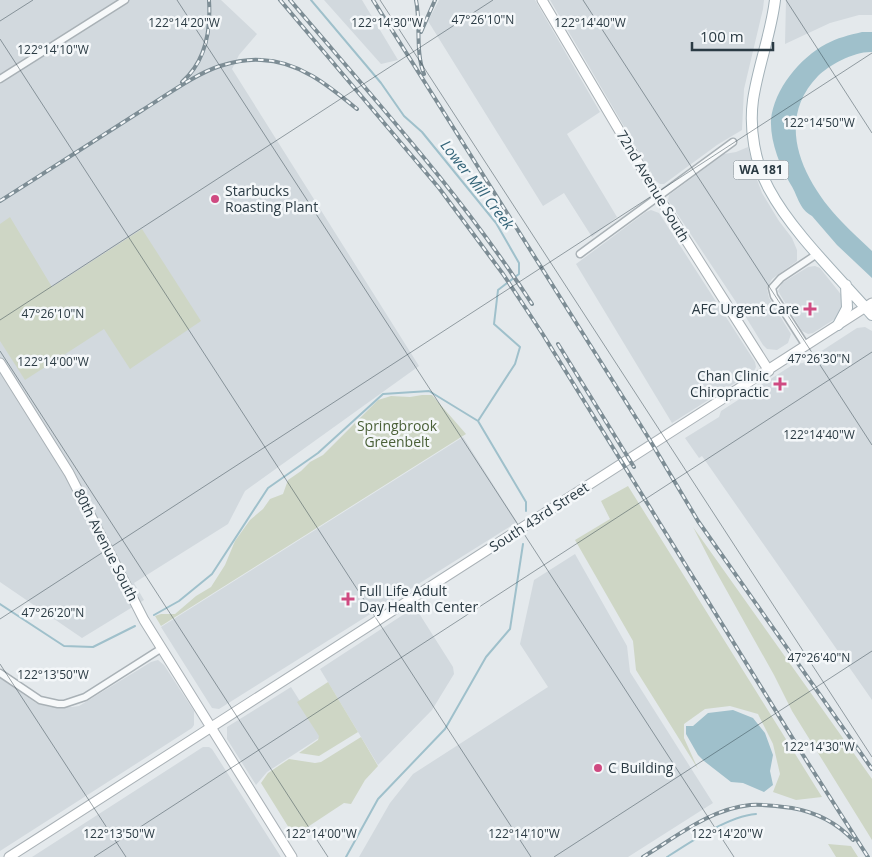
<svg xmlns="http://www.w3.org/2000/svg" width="872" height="857" viewBox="0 0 872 857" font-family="'Open Sans',sans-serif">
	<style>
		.built { fill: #d2d9de }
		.green { fill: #ced6c5 }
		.water { fill: #9fc0cb }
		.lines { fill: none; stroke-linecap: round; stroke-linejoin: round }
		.stream { stroke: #9fc0cb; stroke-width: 2 }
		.street-casing { stroke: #a9b1b6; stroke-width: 9 }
		.secondary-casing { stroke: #a9b1b6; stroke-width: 11 }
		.primary-casing { stroke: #a3b1b8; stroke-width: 12 }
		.street { stroke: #f7f9fa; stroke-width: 6 }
		.secondary { stroke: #fff; stroke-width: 9 }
		.primary { stroke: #fff; stroke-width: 10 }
		.rail-casing { stroke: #7d8d95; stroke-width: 4 }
		.rail { stroke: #f4f7f9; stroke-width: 2; stroke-dasharray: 5.5; stroke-linecap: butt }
		.ticks { fill: none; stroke: #2b3b44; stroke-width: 1; stroke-opacity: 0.45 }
		.poi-dot { fill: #cf4a81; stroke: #f4f7f9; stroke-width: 2 }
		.labels { text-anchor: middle; stroke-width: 5; stroke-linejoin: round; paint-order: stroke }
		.shield { fill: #f4f7f9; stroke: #67737a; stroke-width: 1 }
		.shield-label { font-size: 12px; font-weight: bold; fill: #2b3b44 }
		.street-label { font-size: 14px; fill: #2b3b44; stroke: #f4f7f9 }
		.poi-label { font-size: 14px; fill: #2b3b44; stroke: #f4f7f9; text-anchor: start }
		.park-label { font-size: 14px; fill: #4a6038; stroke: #f4f7f9 }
		.water-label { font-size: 15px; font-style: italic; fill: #356579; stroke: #f4f7f9 }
		.ticks-label { font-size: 12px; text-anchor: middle; fill: #2b3b44; stroke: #f4f7f9; stroke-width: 5; stroke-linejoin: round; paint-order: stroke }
	</style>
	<rect width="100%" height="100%" fill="#e4e9ec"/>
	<path class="built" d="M0,0H221L257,34L239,55L232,69L419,366L245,491L228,524L134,583L144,600L82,638L0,582Z
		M324,0H362L398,60L381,64Z
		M439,0H535L600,112L567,134L617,217L592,237L564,193L543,206L428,21Z
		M550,0H764L763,9L744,89L742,130L717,145L664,184H660L656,181Z
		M786,0H872V15H859L830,23L785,44Z
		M748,147L756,177L762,193L779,221L792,238L797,250V261L772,279L767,288L769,298L791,334L788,343L777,350L767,349L763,345L744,314L668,200L669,195L724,154L736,152Z
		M651,210L659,213L755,362L756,367L754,371L672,423L576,264L646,212Z
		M815,266L820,268L843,297L844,302L838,317L813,333L808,334L802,331L778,291L782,283L808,267Z
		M865,327L872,331V700L702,456L699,458L685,438L719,417L721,411L794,364L803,363L857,328Z
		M463,437L517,522L219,709L212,708L161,627Z
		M575,554L627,646L630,672L713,803L628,857H359L390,803L413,774L548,687L520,644L534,580Z
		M415,607L453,667L454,674L432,710L378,765L320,669Z
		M158,660L164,665L194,711V725L192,728L0,851V678L36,703L51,707H72L79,706L151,662Z
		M291,687L322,736L267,772L256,785L227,739V727Z
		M203,747H209L212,749L281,857H32Z"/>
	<path class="green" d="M10,217L52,287L142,229L201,321L130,369L104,329L25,380L0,341V224Z
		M422,395H432L466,434L161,626L155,616L161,614H175L196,596L211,587L225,565L235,541L250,520L263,509L270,499L283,494L288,480L301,471L310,462L323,455L378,400L391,396L410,397Z
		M628,486L822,797L796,800L773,792L780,774L773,744L758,714L730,706L705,709L684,724V738L698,769L636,670L633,641L575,540L610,519L601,501Z
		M693,527L872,779V840L792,711L774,675L714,568Z
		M328,682L358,732L319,756L299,753L318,740L319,736L297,702Z
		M361,737L378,766L365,780L351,804L344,803L294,836L261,783L268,773L289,759L315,763L321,762Z
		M828,844L851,846L858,857H836Z"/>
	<path class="water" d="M862,32H872V52C855,51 829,65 818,76C773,122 804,183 842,222C851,232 862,241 872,251V278L837,245L812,216C799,209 798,196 791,185C780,167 770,141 771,120C774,89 800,58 826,44C837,38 849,35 862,32Z
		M733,710L753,718L765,733L773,755L770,771L773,785L764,792L743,783L731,782L704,761L698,755L686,734V726H693L708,713Z"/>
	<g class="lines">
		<path class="stream" d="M311,0L381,83L404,116L422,132L496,223L519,263V274L498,290L494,324L520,347L515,364L478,421
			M0,604L64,646L93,647L135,626
			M154,615L179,601L212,574L268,488L318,453L383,394L429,391L478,421L526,502V511
			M346,857L378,799L445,729L486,657L510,629L523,544
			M667,857C690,842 729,816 756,814"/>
		<defs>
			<path id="street" d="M0,79L125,0
				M580,254L733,142
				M806,346L774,296L772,288L781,278L817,254
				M0,673L40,700L58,704H64L85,697L162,648"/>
			<path id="secondary" d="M542,0L658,196L769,371
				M0,363L69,473L144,620L292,857
				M9,857L872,303"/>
			<path id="primary" d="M775,0C771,34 758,66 753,100C749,129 755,163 769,189C792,232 839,277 872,315
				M838,325L847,308L846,285"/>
		</defs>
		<use href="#street" class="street-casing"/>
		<use href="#secondary" class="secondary-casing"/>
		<use href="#primary" class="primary-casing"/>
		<use href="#street" class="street"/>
		<use href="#secondary" class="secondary"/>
		<use href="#primary" class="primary"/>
		<defs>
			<path id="rail" d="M280,0L439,188L503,274L542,333L808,763L868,857
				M290,0C374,99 462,195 532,304
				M373,0L648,437L698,521L872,769
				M416,0C421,24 415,51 424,74
				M421,32L435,0
				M182,82C206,61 211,31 209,0
				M0,201C47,171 94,141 141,111C164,97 195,74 220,66C233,62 248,59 261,60C299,61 329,86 357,109
				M558,344L634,467
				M643,857C676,837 710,809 750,805C764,804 778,806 792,808C815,812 836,822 853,840"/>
		</defs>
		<use href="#rail" class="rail-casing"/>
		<use href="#rail" class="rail"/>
	</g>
	<path class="ticks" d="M177,0L734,857M380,0L872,757M583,0L872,445M786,0L872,133M0,21L33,0M0,39L531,857M0,320L493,0M0,351L328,857M0,619L872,53M0,664L126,857M94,857L872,352M554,857L872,651"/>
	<g class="poi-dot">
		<circle cx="215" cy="199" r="5"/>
		<path d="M807.5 301.5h5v5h5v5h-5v5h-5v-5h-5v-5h5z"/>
		<path d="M777.5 376.5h5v5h5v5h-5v5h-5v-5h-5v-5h5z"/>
		<path d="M345.5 591.5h5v5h5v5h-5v5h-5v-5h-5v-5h5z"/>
		<circle cx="598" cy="768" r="5"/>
	</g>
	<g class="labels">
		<rect class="shield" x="733.5" y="160.5" width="55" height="19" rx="4"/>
		<g class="shield-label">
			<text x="761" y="174">WA 181</text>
		</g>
		<g class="street-label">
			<text transform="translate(653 186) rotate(59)" y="5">72nd Avenue South</text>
			<text transform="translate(539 517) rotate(-33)" y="5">South 43rd Street</text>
			<text transform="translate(106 545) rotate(63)" y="5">80th Avenue South</text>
		</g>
		<g class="poi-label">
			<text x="225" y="196">Starbucks<tspan x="225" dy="16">Roasting Plant</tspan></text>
			<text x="799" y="314" text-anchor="end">AFC Urgent Care</text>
			<text x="769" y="381" text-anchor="end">Chan Clinic<tspan x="769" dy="16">Chiropractic</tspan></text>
			<text x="359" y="596">Full Life Adult<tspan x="359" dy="16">Day Health Center</tspan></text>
			<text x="608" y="773">C Building</text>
		</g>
		<g class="park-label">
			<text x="397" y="431">Springbrook<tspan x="397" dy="16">Greenbelt</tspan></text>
		</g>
		<g class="water-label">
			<text transform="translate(477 185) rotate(52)" y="5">Lower Mill Creek</text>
		</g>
	</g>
	<g class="ticks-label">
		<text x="483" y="24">47°26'10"N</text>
		<text x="184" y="27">122°14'20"W</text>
		<text x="387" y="27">122°14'30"W</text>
		<text x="590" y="27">122°14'40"W</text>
		<text x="53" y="54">122°14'10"W</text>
		<text x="819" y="127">122°14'50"W</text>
		<text x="53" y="318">47°26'10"N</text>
		<text x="819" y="363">47°26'30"N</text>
		<text x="53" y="366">122°14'00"W</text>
		<text x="819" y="439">122°14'40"W</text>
		<text x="53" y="617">47°26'20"N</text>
		<text x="819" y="662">47°26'40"N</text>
		<text x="53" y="679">122°13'50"W</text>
		<text x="819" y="751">122°14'30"W</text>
		<text x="119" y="838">122°13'50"W</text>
		<text x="321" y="838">122°14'00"W</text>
		<text x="524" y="838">122°14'10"W</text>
		<text x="727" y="838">122°14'20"W</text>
	</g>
	<path d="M692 42v8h81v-8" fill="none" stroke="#2b3b44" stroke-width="2.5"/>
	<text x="700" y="42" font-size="15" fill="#2b3b44" stroke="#f4f7f9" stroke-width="4" paint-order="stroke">100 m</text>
</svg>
